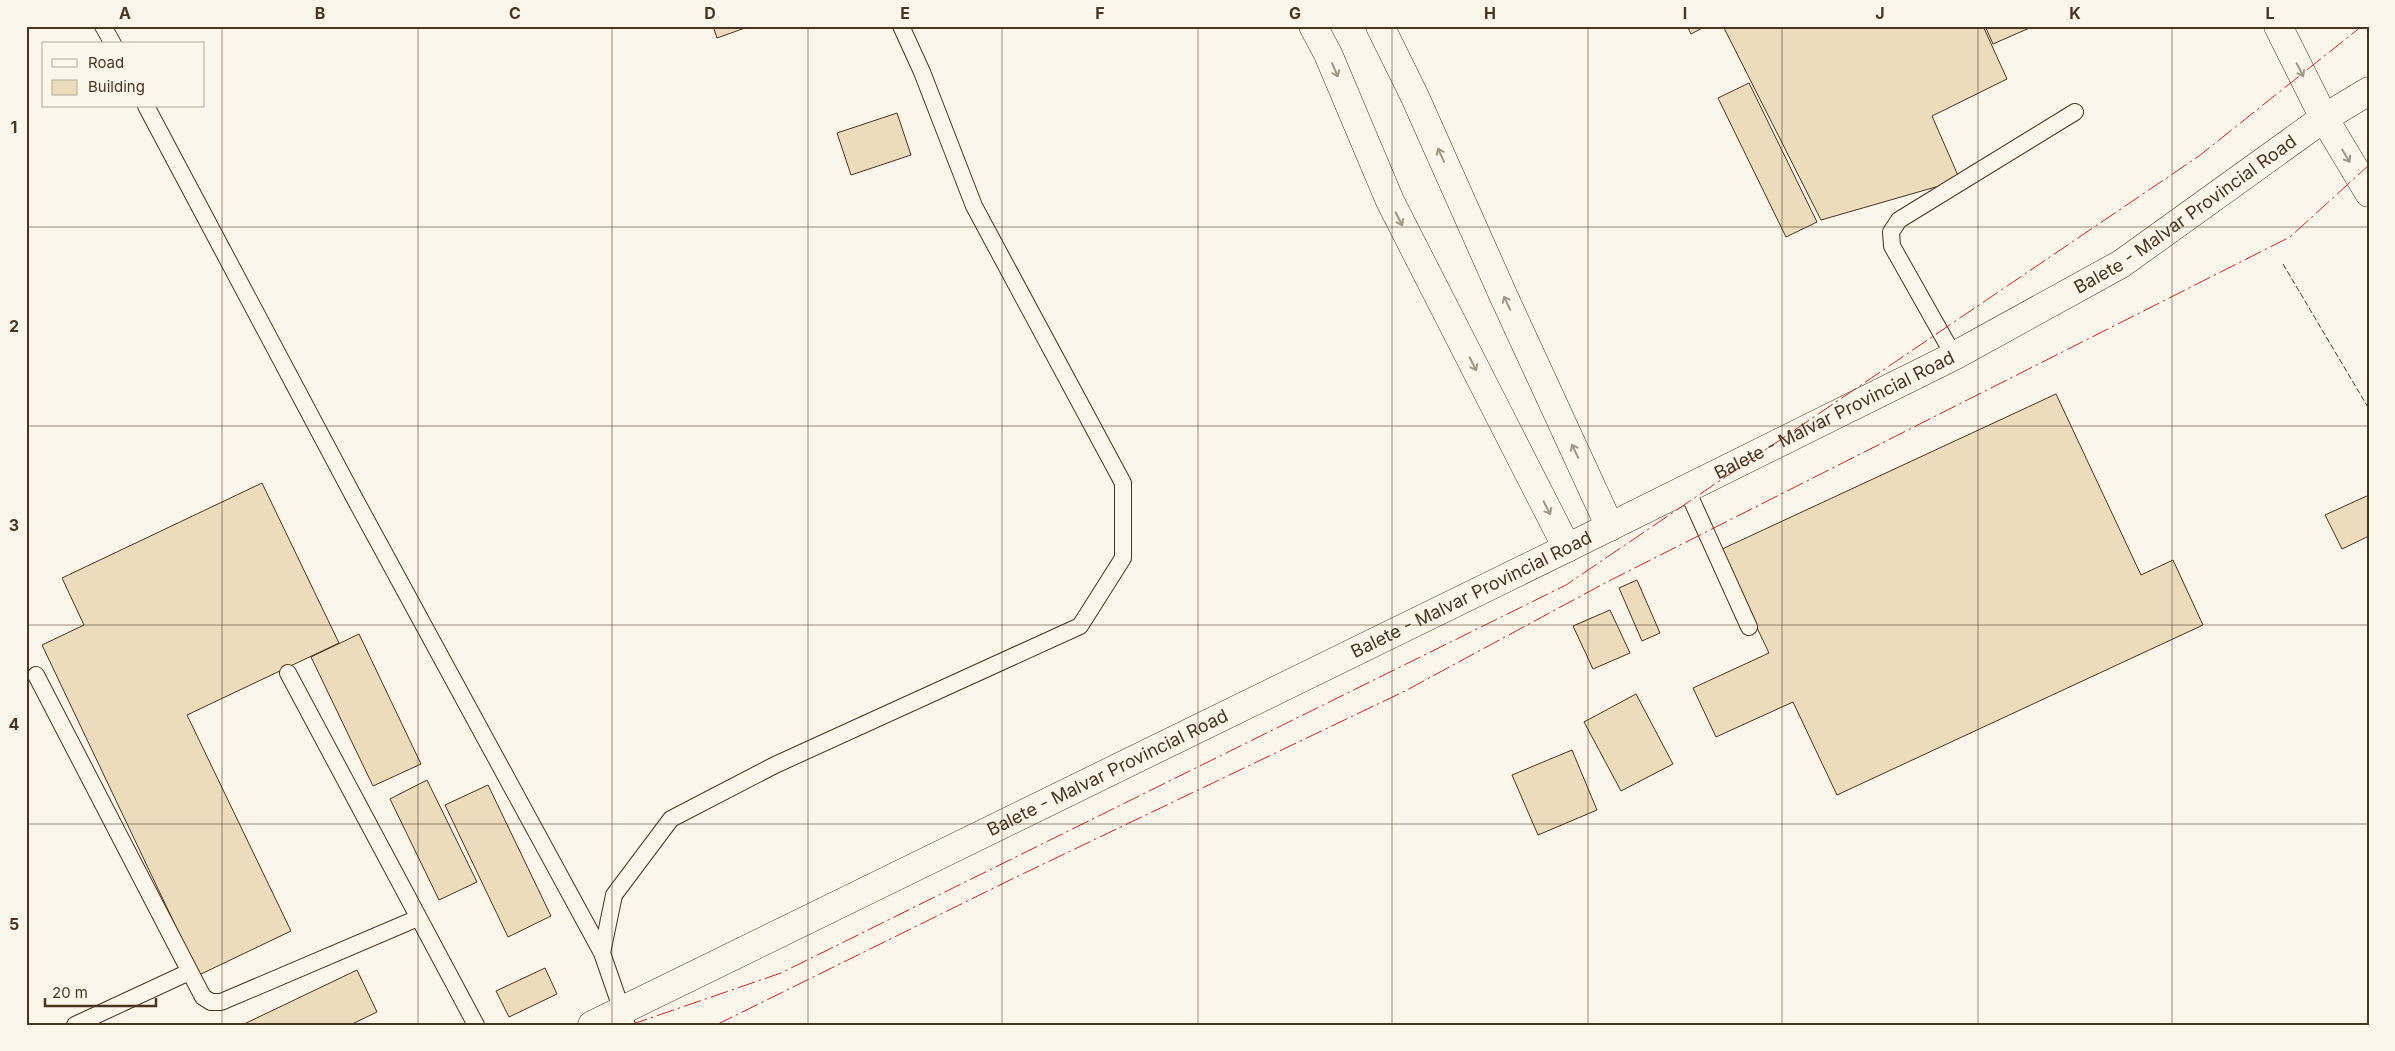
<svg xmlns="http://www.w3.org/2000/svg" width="2395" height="1051" viewBox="0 0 2395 1051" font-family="Inter,sans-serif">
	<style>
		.building { fill: #ecdcbc; stroke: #4a3520 }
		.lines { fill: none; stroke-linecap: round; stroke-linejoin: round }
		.service-casing { stroke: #4a3520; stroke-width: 18 }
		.minor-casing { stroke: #4a3520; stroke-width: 29 }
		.secondary-casing { stroke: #4a3520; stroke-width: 29 }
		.motorway-casing { stroke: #4a3520; stroke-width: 29 }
		.service { stroke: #fbf6e9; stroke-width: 16 }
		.minor { stroke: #fbf6e9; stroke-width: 28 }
		.secondary { stroke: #fbf6e9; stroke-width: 28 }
		.motorway { stroke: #fbf6e9; stroke-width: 28 }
		.fence { stroke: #4a3520; stroke-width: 1; stroke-dasharray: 6 2.5; stroke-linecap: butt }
		.power { stroke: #c62828; stroke-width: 1; stroke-dasharray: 18 4 2.5 4; stroke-linecap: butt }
		.oneway { stroke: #a29684 }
		.grid { fill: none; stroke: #4a3520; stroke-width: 1; stroke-opacity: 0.55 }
		.labels { text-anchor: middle; stroke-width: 4; stroke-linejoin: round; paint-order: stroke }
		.street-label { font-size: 18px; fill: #4a3520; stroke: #fbf6e9 }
		.neatline { fill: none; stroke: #4a3520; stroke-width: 2 }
		.grid-label { font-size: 16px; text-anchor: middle; font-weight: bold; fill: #4a3520 }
	</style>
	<rect width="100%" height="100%" fill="#fbf6e9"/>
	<path class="building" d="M713,26H745V28L717,38Z
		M1687,26H1706L1691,34Z
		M1723,26H1983L2007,79L1932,116L1960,180L1821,220Z
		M1985,26H2034L1993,44Z
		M1749,83L1817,222L1786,237L1718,98Z
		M897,113L911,155L851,175L837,133Z
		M2056,394L2141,575L2173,560L2203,625L1837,795L1793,702L1716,737L1693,688L1769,653L1720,550Z
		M262,483L339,643L187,715L291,931L199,975L42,645L84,625L62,578Z
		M2369,495V536L2342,549L2325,515Z
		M1637,580L1660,633L1642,641L1619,588Z
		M1610,610L1630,653L1593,669L1573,626Z
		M359,634L421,764L373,786L311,657Z
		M1636,694L1673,764L1621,791L1584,722Z
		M1572,750L1597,810L1538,835L1512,775Z
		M427,780L477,882L439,900L390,799Z
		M488,785L551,916L508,937L445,805Z
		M545,968L557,994L509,1017L496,991Z
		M357,970L377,1012L350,1025H242Z"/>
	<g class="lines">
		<defs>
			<path id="service" d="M103,26L113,44
				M146,106L356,501L602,953
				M1954,356L1892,246L1891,232L1899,220L2075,112
				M1687,490L1749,627
				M288,673L476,1025
				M36,675L203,997L211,1002H221L418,918
				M75,1025L189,972
				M627,1025L602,953L614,895L671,819L775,765L1080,626L1123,558V483L974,206L922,72L901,26"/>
			<path id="minor" d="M1313,26L1328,54L1390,201L1567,548
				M1380,26L1415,97L1504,297L1610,527"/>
			<g id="secondary">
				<path id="s1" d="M592,1025L1567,548L1954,356L2121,264L2324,118L2369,91"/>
			</g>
			<path id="motorway" d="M2278,26L2324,118L2369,193"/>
		</defs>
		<use href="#service" class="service-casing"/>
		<use href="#minor" class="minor-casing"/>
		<use href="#secondary" class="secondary-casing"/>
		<use href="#motorway" class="motorway-casing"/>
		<use href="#service" class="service"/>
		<use href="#minor" class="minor"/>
		<use href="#secondary" class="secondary"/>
		<use href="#motorway" class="motorway"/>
		<path class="fence" d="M2283,264L2369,409"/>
		<path class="power" d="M630,1025L781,973L1566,585L2199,156L2362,26
			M716,1025L1010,880L1405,691L1605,583L2290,237L2369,165"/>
	</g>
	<defs><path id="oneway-shaft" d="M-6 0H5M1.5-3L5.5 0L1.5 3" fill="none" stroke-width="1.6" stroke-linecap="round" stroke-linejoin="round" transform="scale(1.25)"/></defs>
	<g class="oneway">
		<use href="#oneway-shaft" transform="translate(1335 70) rotate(67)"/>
		<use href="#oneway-shaft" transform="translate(2300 70) rotate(63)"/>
		<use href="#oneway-shaft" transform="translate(1441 155) rotate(-114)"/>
		<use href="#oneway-shaft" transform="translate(2346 156) rotate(59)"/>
		<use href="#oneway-shaft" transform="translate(1399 219) rotate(63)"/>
		<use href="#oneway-shaft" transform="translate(1507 303) rotate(-115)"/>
		<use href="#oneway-shaft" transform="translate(1473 364) rotate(63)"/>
		<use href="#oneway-shaft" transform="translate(1575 451) rotate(-115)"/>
		<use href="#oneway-shaft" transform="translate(1547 508) rotate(63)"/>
	</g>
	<path class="grid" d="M222,26V1025M418,26V1025M612,26V1025M808,26V1025M1002,26V1025M1198,26V1025M1392,26V1025M1588,26V1025M1782,26V1025M1978,26V1025M2172,26V1025M26,227H2369M26,426H2369M26,625H2369M26,824H2369"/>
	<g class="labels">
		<g class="street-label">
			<text dy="6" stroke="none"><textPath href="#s1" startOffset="1789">Balete - Malvar Provincial Road</textPath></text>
			<text dy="6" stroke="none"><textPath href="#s1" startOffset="1384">Balete - Malvar Provincial Road</textPath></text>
			<text dy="6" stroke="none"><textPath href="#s1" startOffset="979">Balete - Malvar Provincial Road</textPath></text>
			<text dy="6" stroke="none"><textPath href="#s1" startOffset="574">Balete - Malvar Provincial Road</textPath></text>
		</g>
	</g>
	<rect width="2395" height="1051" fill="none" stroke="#fbf6e9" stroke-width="55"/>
	<rect x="42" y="42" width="162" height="65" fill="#fbf6e9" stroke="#b4a999"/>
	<rect x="52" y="59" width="25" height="8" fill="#fbf6e9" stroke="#b4a999"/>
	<text x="88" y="68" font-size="15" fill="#4a3520">Road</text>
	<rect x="52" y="80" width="25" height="15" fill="#ecdcbc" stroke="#b4a999"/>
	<text x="88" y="92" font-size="15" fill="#4a3520">Building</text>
	<path d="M45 998v8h111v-8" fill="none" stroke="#4a3520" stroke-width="2.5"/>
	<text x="52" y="998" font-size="15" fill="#4a3520" stroke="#fbf6e9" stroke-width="4" paint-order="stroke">20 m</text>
	<rect x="28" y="28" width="2340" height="996" class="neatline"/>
	<g class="grid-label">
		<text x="125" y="19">A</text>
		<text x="320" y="19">B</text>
		<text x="515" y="19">C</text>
		<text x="710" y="19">D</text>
		<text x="905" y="19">E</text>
		<text x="1100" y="19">F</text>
		<text x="1295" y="19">G</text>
		<text x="1490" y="19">H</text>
		<text x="1685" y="19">I</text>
		<text x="1880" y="19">J</text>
		<text x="2075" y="19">K</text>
		<text x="2270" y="19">L</text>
		<text x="14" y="133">1</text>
		<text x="14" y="332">2</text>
		<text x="14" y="531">3</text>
		<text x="14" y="730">4</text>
		<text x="14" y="930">5</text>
	</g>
</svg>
